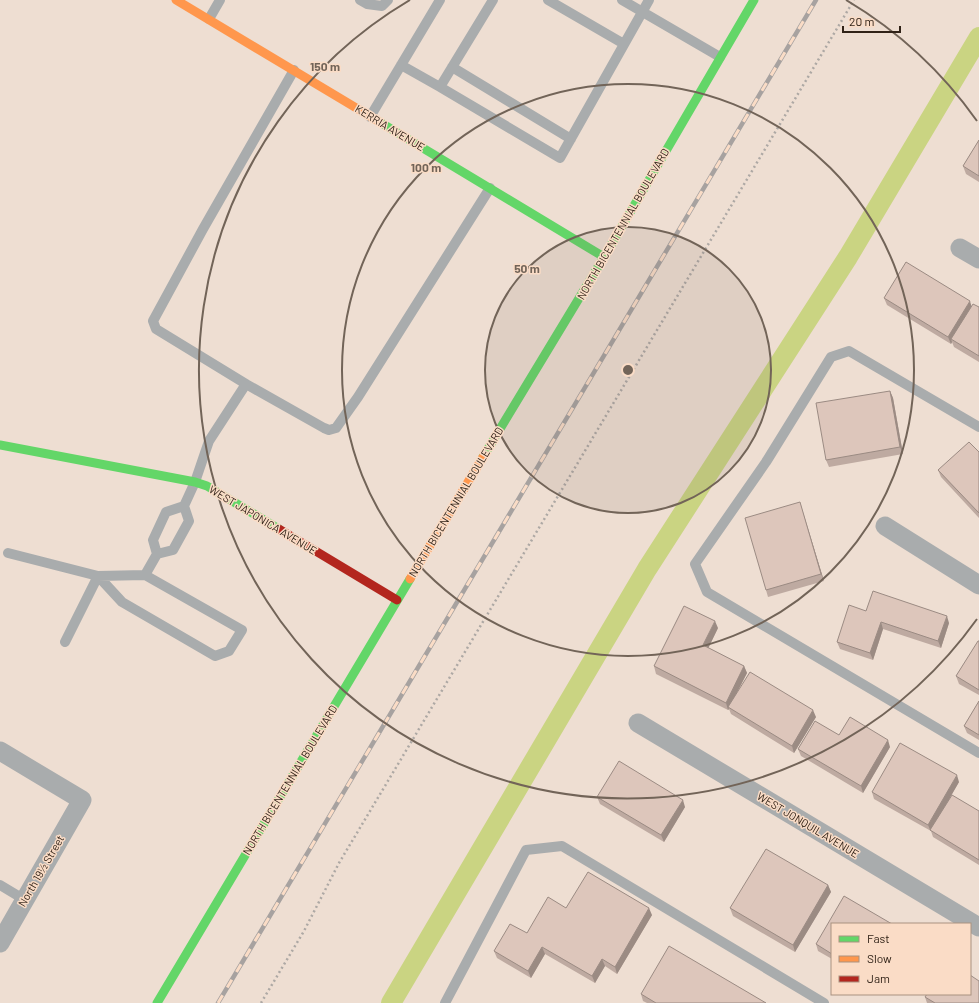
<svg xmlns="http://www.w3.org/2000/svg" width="979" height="1003" viewBox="0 0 979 1003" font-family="Barlow,sans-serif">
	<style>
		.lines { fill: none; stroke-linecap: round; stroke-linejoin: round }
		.canal { stroke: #cad482; stroke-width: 20 }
		.path { stroke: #ada8a4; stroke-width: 2.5; stroke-dasharray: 2 3; stroke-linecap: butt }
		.lane { stroke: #a9acad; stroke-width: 10 }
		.street { stroke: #a9acad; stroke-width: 19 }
		.fast { stroke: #63d668; stroke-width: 9 }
		.slow { stroke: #ff974d; stroke-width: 9 }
		.jam { stroke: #b3261e; stroke-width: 9 }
		.rail-casing { stroke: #a7a2a0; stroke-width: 4.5 }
		.rail { stroke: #fadcc6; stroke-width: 3; stroke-dasharray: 9; stroke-linecap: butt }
		.wall { fill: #beaaa1 }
		.shaded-wall { fill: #9b8b83 }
		.building { fill: #ddc6bb; stroke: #9b8b83 }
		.ring { fill: none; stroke: #726458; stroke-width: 2 }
		.labels { text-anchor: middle; stroke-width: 3; stroke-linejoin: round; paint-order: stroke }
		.street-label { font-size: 11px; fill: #302217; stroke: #fadcc6 }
		.centre { fill: #726458; stroke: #fadcc6; stroke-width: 2 }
		.ring-label { font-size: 12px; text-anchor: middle; font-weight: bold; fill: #726458; stroke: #fadcc6; stroke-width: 3; stroke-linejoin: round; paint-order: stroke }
	</style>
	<rect width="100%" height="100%" fill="#eeded2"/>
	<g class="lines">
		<path class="canal" d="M391,1003L647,569L848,257L979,37"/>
		<path class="path" d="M261,1003L304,931L339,863L854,0"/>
		<path class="lane" d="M360,0L367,4L382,6L388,0
			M548,0L624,44
			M622,0L720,57
			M209,19L220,0
			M401,65L440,87L493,0
			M452,67L571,139
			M294,70L203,229L153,321L156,329L246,384L324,428L329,430L336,428L358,397L490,188
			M440,87L560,158L649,0
			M370,117L440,0
			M979,427L849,351L831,357L766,462L695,564L707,592L979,753
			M184,506L166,512L153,540L157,554L173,550L189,521L184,506L195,482L209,441L246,384
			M8,553L98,576L145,575
			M65,642L98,576L122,602L215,656L229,651L242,630L145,575L157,554
			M0,885L25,900
			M445,1003L526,850L562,846L824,1003"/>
		<path class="street" d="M960,248L979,259
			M885,526L979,585
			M638,723L979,927
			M0,751L82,800L0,943"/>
		<path class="fast" d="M378,121L604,257
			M0,445L195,482L207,486L279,529
			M483,457L604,257L754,0
			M157,1003L410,579"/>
		<path class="slow" d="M176,0L378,121
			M410,579L483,457"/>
		<path class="jam" d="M279,529L397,600"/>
		<defs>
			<path id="rail" d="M218,1003L816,0"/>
		</defs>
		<use href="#rail" class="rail-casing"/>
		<use href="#rail" class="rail"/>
	</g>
	<path class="wall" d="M979,140V182L966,174L963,166Z
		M884,298L972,306L979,307V362L954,347L952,342L951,344L887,305Z
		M890,391L893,398L903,454L829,467L826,460Z
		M979,452V518L941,477L938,470Z
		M800,502L824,581L768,597L766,590Z
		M866,611L949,623L941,648L883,629L873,660L840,649L837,642Z
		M718,628L708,648L744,666L747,673L737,693L816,717L794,753L731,714L729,709L728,710L656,674L654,666Z
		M979,641V695L959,684L956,676Z
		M979,701V740L967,733L964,726Z
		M890,747L863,793L801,756L798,749Z
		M959,782L950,797L979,811V865L933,837L931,831L874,799L872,792Z
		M597,797L685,807L664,842L600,804Z
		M828,885L831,892L795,952L733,916L730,908Z
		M566,908L652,915L617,974L605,966L595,983L545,954L531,978L497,958L494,951L527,933Z
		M832,924V959L818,951L816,944Z
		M641,994L766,1003H647L643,1001Z
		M925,997L979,1003H927Z"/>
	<path class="shaded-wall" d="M970,301L972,308L951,339L952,342L951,344L948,337Z
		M890,391L893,398L903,454L900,447Z
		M800,502L802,509L824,581L821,574Z
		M947,616L949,623L941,648L938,641Z
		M715,621L718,628L706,653L703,645Z
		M881,622L883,629L873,660L870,653Z
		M744,666L747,673L729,708L728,707L729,709L728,710L726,703Z
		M813,710L816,717L794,753L792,746Z
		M888,740L890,747L863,793L861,786Z
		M957,775L959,782L931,831L930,830L931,832L928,825Z
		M683,800L685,807L664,842L661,835Z
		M828,885L831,892L795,952L793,945Z
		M649,908L652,915L617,974L615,967Z
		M542,947L545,954L531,978L528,971Z
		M602,959L605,966L595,983L592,976Z"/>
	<path class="building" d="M979,140V176L963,166Z
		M906,262L970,301L948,337L884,298Z
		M973,304L979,307V356L951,339Z
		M890,391L900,447L826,460L816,403Z
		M969,442L979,452V513L938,470Z
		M800,502L821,574L766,590L745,518Z
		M873,591L947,616L938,641L881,622L870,653L837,642L849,605L866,611Z
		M684,606L715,621L703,645L744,666L726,703L654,666Z
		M978,641H979V690L956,676Z
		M750,672L813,710L792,746L728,707Z
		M979,701V735L964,726Z
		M850,717L888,740L861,786L798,749L815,721L839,735Z
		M900,743L957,775L928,825L872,792Z
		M619,761L683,800L661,835L597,797Z
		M952,795L979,811V860L930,830Z
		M766,849L828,885L793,945L730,908Z
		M588,872L649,908L615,967L602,959L592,976L542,947L528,971L494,951L510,924L527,933L548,897L566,908Z
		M844,896L892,924H832V954L816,944Z
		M669,946L766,1003H656L641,994Z
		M970,975L979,981V1003H935L925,997L927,994H970Z"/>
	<circle cx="628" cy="370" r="143" fill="#726458" fill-opacity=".12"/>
	<g class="ring">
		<circle cx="628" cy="370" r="143"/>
		<circle cx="628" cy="370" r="286"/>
		<path d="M977 619A429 429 0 1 1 410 0M846 0A429 429 0 0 1 977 121"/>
	</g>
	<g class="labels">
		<g class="street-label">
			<text transform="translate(390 128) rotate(31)" y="4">KERRIA AVENUE</text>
			<text transform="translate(623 224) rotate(-60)" y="4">NORTH BICENTENNIAL BOULEVARD</text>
			<text transform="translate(456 502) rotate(-59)" y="4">NORTH BICENTENNIAL BOULEVARD</text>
			<text transform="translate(263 520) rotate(31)" y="4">WEST JAPONICA AVENUE</text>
			<text transform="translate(290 780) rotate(-59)" y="4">NORTH BICENTENNIAL BOULEVARD</text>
			<text transform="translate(808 825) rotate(31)" y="4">WEST JONQUIL AVENUE</text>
			<text transform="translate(41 871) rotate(-60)" y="4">North 19½ Street</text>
		</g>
	</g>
	<circle cx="628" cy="370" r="6" class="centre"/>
	<g class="ring-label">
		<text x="325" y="71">150 m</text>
		<text x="426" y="172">100 m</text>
		<text x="527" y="273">50 m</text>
	</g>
	<rect x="831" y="923" width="140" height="72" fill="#fadcc6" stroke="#a99280"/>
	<rect x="839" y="936" width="20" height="6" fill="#63d668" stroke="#a99280"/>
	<text x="867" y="943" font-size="12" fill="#302217">Fast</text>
	<rect x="839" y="956" width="20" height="6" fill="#ff974d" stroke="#a99280"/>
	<text x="867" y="963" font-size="12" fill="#302217">Slow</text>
	<rect x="839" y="976" width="20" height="6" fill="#b3261e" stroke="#a99280"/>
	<text x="867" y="983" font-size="12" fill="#302217">Jam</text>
	<path d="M843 26v6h57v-6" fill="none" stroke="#302217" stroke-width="2"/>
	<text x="849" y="26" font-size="12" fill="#302217" stroke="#fadcc6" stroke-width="3" paint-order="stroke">20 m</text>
</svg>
